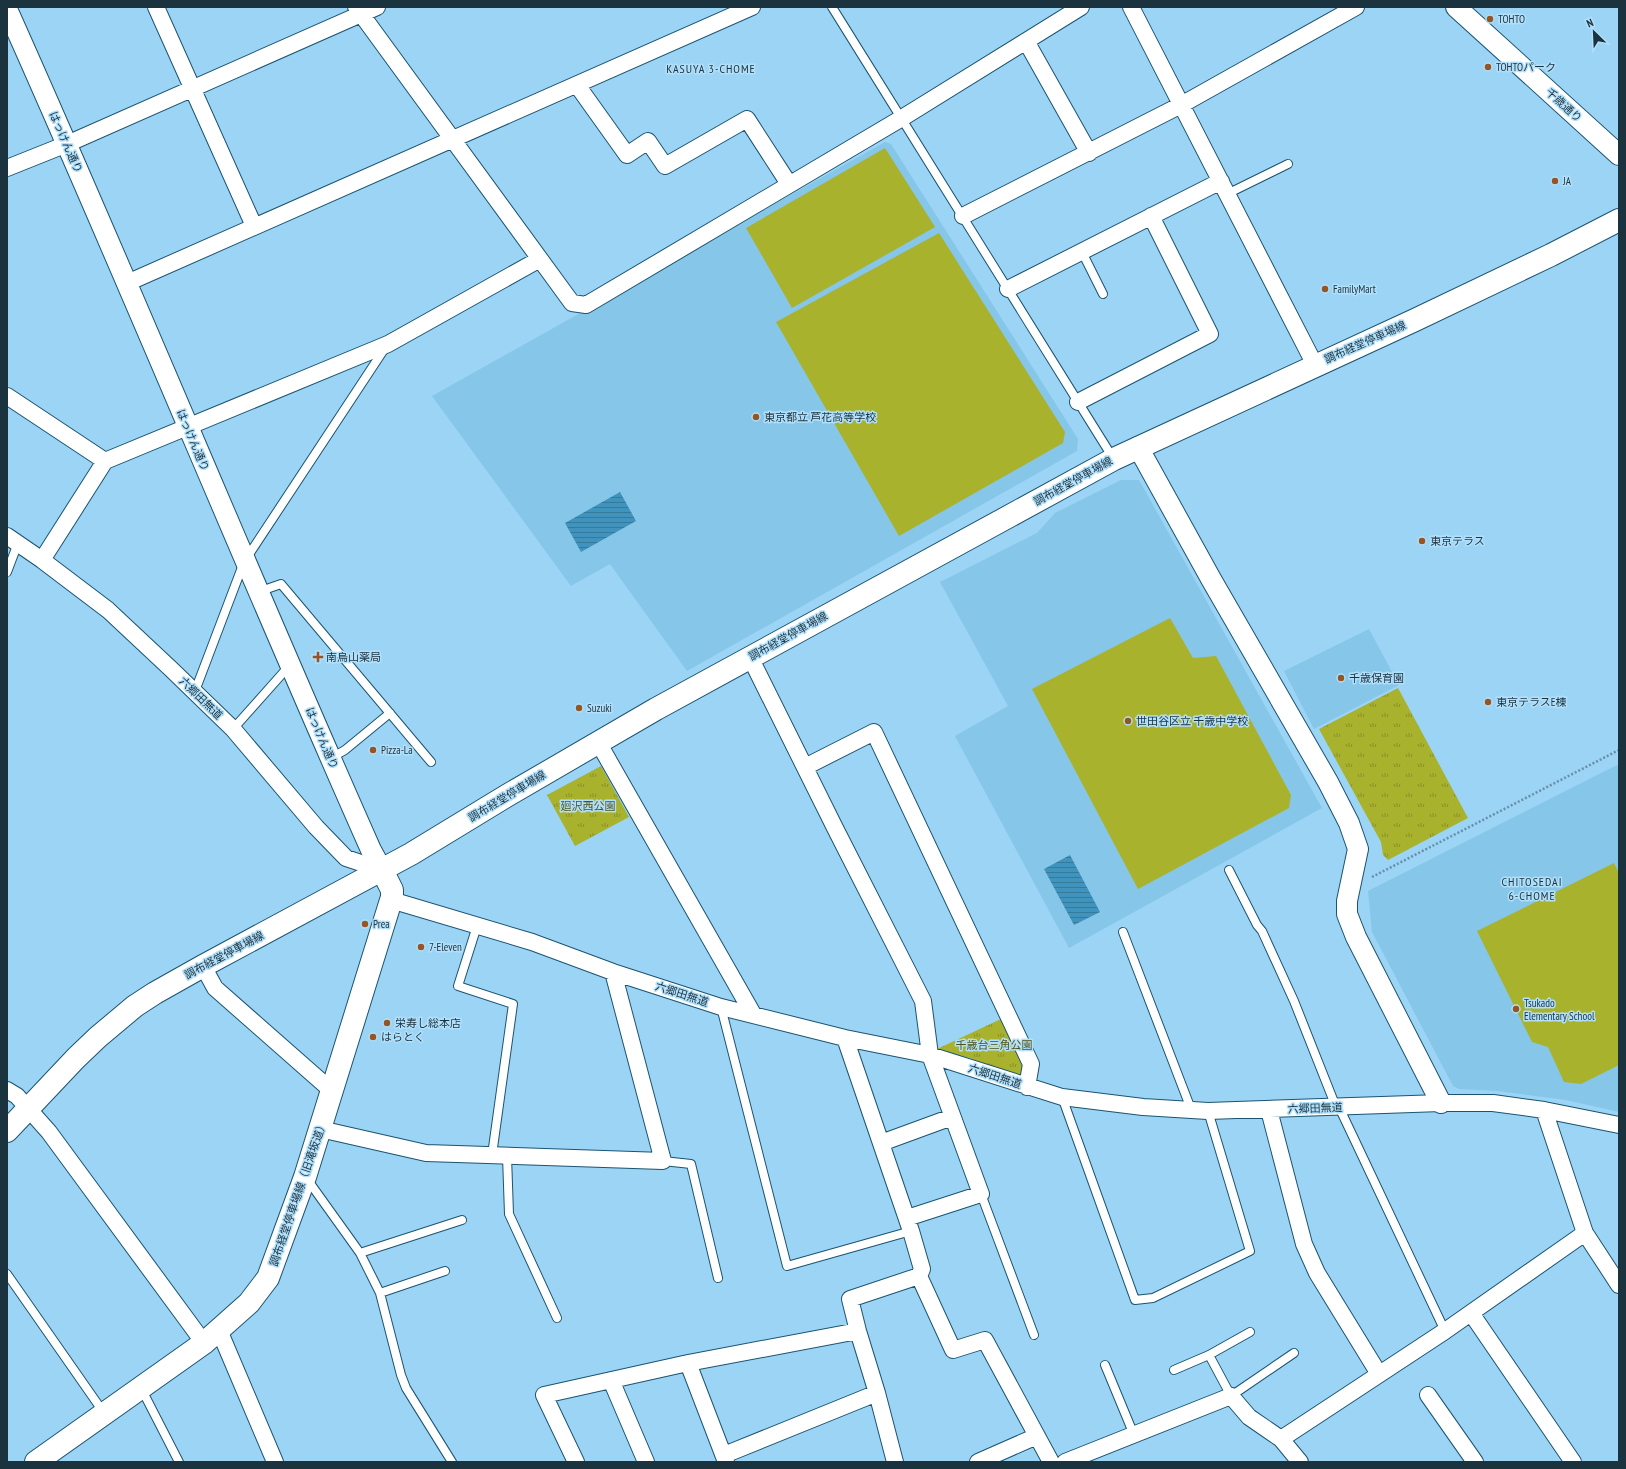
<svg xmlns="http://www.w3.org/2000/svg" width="1626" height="1469" viewBox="0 0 1626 1469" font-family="'PT Sans Narrow','Noto Sans JP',sans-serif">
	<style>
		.built { fill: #86c6e8 }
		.park { fill: url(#park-tufts) }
		.pitch { fill: #a9b22d }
		.water { fill: url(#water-rules) }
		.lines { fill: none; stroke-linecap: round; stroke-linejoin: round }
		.service-casing { stroke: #1a5470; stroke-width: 10 }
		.minor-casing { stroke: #1a5470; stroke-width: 18 }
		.tertiary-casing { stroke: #1a5470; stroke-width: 22 }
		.secondary-casing { stroke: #1a5470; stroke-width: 24 }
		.path { stroke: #6690a9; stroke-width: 2.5; stroke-dasharray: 2 2; stroke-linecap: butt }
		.service { stroke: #fff; stroke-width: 8 }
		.minor { stroke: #fff; stroke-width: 16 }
		.tertiary { stroke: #fff; stroke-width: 20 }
		.secondary { stroke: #fff; stroke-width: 22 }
		.poi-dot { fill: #965423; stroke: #b2e0fa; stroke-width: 1.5 }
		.labels { text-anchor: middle; stroke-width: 3; stroke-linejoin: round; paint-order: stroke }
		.poi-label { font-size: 11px; fill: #1b323f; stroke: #b2e0fa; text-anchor: start }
		.street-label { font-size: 11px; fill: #1b323f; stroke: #b2e0fa }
		.park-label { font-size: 11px; fill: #4f541a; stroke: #b2e0fa }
		.neighbourhood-label { font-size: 12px; letter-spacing: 1px; fill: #1b323f; stroke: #b2e0fa }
	</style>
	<defs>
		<pattern id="park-tufts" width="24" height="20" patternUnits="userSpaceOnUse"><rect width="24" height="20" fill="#a9b22d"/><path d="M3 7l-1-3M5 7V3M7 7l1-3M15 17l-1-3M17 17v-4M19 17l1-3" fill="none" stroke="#899128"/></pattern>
		<pattern id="water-rules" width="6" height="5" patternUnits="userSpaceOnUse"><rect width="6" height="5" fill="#4093bd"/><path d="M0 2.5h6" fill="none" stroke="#35799b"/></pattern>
	</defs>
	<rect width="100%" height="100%" fill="#9bd4f5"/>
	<path class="built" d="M885,142L891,144L1078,439L1077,451L687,671L610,564L571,586L432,396Z
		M1121,480H1139L1322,808L1069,948L955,736L1008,706L940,582L1037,533L1055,513Z
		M1369,629L1399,685L1314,729L1284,671Z
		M1619,764V1112L1566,1100L1498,1091L1459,1089L1453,1086L1372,932L1368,891Z"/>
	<path class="park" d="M1398,688L1468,818L1388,860L1383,855L1381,842L1319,729Z
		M601,766L629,817L575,846L547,795Z
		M1003,1018L1027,1065L1022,1079L970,1058L937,1049Z"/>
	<path class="pitch" d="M885,148L935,227L792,308L746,228Z
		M939,233L1065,432L1063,443L899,536L776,322Z
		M1170,618L1193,658L1216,656L1291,795L1289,808L1138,889L1032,689Z
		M1614,863L1619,873V1065L1581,1084L1564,1082L1548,1047L1532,1042L1477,931Z"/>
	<path class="water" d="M620,492L636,521L581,552L565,523Z
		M1070,855L1100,912L1074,925L1044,869Z"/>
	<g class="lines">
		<defs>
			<path id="service" d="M832,7L1113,458
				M1227,194L1288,164
				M1082,252L1103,294
				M7,572L18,543
				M258,592L281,584L431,762
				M195,691L244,562L385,348
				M233,729L290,665
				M331,758L345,750L390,713
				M1229,870L1257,925L1262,931L1294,1001L1336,1107
				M477,926L458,986L513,1004L492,1155
				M1123,932L1191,1109
				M721,1007L787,1266L911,1231
				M1062,1097L1135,1300L1153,1298L1250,1251L1208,1111
				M1339,1107L1445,1331
				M507,1156L509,1214L557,1318
				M663,1161L691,1164L718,1278
				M307,1179L360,1253L380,1293L401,1375L406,1388L452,1462
				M981,1194L1034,1335
				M360,1253L462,1220
				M7,1274L104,1413
				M380,1293L445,1271
				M1209,1355L1231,1396L1294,1353
				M1105,1365L1134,1435
				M1174,1370L1209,1355L1250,1332
				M141,1388L179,1462"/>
			<path id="minor" d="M156,7L254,226
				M356,7L572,303L586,305L902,118L1081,7
				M1131,7L1315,365
				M1026,41L1089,153
				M577,85L627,155L648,141L665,166L747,119L789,184
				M7,168L67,144L377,7
				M963,216L1181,105L1356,7
				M127,283L752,7
				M1008,289L1221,181
				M7,396L105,461
				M1078,402L1210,334L1151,216
				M7,536L42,560L108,610L171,669L233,729L316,827L346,858L382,870
				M42,560L105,461L388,344L540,259
				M750,657L835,828L923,1001L930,1055L981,1194L907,1218
				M598,742L753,1014
				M805,767L874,732L1031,1064L1027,1087
				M391,900L532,942L613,972L721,1007L845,1038L930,1055L1062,1097L1143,1107L1208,1111L1441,1103H1493L1544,1110L1619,1125
				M203,966L215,988L332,1091
				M845,1038L911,1231L922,1269L919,1276L953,1350L985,1340L1051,1462
				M7,1090L17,1096L49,1132L204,1343
				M1269,1110L1304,1244L1317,1273L1379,1374
				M320,1129L426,1153L663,1161L613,972
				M881,1143L952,1117
				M1585,1233L1619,1285
				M1471,1313L1573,1462
				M219,1330L275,1462
				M688,1363L726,1462
				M611,1380L646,1462
				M1428,1395L1475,1462
				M1281,1439L1445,1331L1585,1233L1544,1110
				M724,1455L877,1393
				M576,1462L544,1395L688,1363L858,1331
				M895,1462L877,1393L858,1331L850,1299L919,1276
				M978,1462L1037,1436
				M1065,1462L1231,1396L1249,1417L1281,1439L1300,1462"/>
			<path id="tertiary" d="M1456,7L1619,155
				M7,9C132,288 247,571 371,850L382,870
				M1138,447L1211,579L1328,782L1349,823L1358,849L1347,901V914L1356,937L1441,1103"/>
			<path id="secondary" d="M7,1131L76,1058L98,1037L135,1006L155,993L203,966L411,854L508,795L656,709L1114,459L1415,320L1551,255L1619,220
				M36,1462L204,1343L249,1303L268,1278L305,1177L392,897V890L382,870"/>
		</defs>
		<use href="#service" class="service-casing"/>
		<use href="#minor" class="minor-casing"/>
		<use href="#tertiary" class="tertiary-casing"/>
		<use href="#secondary" class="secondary-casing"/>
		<path class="path" d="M1372,877L1619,750"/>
		<use href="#service" class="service"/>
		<use href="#minor" class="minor"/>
		<use href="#tertiary" class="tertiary"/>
		<use href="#secondary" class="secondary"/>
	</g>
	<g class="poi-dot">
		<circle cx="1490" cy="19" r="4"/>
		<circle cx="1488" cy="67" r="4"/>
		<circle cx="1555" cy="181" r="4"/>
		<circle cx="1325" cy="289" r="4"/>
		<circle cx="756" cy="417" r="4"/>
		<circle cx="1422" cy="541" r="4"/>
		<path d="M316 651h4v4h4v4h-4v4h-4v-4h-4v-4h4z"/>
		<circle cx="1341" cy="678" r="4"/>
		<circle cx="1488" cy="702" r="4"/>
		<circle cx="579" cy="708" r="4"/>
		<circle cx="1128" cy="721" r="4"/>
		<circle cx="373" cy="750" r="4"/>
		<circle cx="365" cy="924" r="4"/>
		<circle cx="421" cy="947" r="4"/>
		<circle cx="1516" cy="1009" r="4"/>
		<circle cx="387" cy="1023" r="4"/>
		<circle cx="373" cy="1037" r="4"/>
	</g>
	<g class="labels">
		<g class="poi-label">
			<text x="1498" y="23">TOHTO</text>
			<text x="1496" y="71">TOHTOパーク</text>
			<text x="1563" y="185">JA</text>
			<text x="1333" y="293">FamilyMart</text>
			<text x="764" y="421">東京都立 芦花高等学校</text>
			<text x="1430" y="545">東京テラス</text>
			<text x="326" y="661">南烏山薬局</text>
			<text x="1349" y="682">千歳保育園</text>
			<text x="1496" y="706">東京テラスE棟</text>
			<text x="587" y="712">Suzuki</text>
			<text x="1136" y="725">世田谷区立 千歳中学校</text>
			<text x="381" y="754">Pizza-La</text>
			<text x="373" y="928">Prea</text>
			<text x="429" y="951">7-Eleven</text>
			<text x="1524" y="1007">Tsukado<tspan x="1524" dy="13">Elementary School</tspan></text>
			<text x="395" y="1027">栄寿し総本店</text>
			<text x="381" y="1041">はらとく</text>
		</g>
		<g class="street-label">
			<text transform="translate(1564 105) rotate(42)" y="4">千歳通り</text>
			<text transform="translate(66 142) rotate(66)" y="4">はっけん通り</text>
			<text transform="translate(1365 342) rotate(-24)" y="4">調布経堂停車場線</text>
			<text transform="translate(193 440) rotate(67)" y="4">はっけん通り</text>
			<text transform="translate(1073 481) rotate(-29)" y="4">調布経堂停車場線</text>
			<text transform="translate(788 636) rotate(-29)" y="4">調布経堂停車場線</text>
			<text transform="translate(201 698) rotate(44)" y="4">六郷田無道</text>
			<text transform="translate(322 738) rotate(67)" y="4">はっけん通り</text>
			<text transform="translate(507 796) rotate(-31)" y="4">調布経堂停車場線</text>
			<text transform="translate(224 955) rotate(-28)" y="4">調布経堂停車場線</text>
			<text transform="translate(682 994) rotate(18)" y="4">六郷田無道</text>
			<text transform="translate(995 1076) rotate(18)" y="4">六郷田無道</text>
			<text transform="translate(1315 1108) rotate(-2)" y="4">六郷田無道</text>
			<text transform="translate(298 1193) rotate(-71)" y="4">調布経堂停車場線（旧滝坂道）</text>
		</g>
		<g class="park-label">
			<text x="588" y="810">廻沢西公園</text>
			<text x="994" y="1049">千歳台三角公園</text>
		</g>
		<g class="neighbourhood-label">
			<text x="711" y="73">KASUYA 3-CHOME</text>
			<text x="1532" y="886">CHITOSEDAI<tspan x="1532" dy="14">6-CHOME</tspan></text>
		</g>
	</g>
	<rect width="1626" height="1469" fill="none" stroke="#1b323f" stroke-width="16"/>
	<g transform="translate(1594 32) rotate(336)" stroke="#b2e0fa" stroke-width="3" paint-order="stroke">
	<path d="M0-3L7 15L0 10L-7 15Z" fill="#1b323f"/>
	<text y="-6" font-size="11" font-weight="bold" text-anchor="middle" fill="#1b323f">N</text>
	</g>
</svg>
